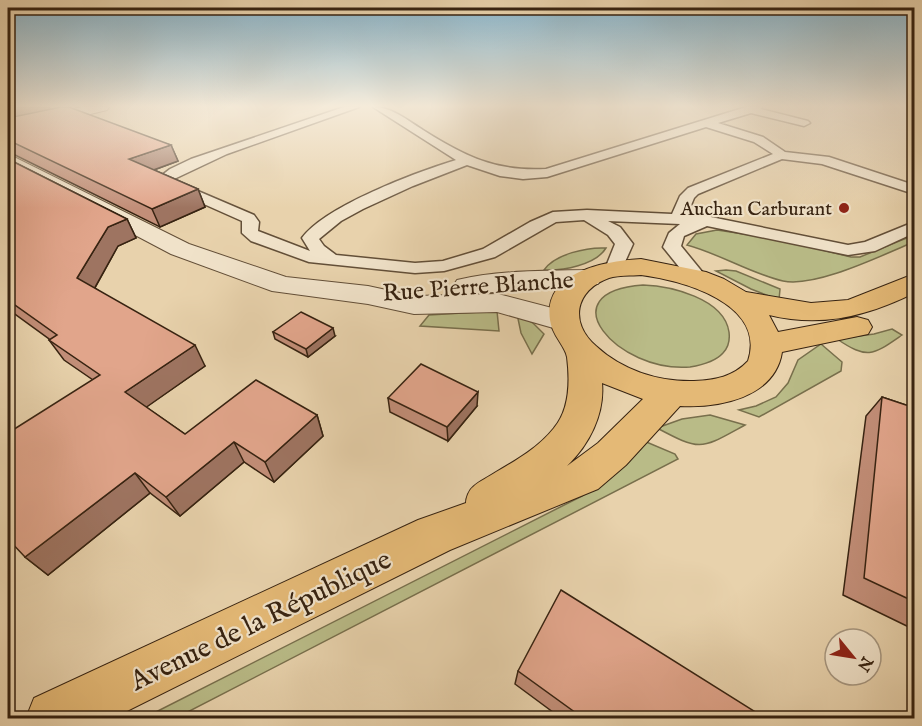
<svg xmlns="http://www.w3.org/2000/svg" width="922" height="726" viewBox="0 0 922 726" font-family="'IM FELL English',serif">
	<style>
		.green { fill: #b9bb87; stroke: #786f4c; stroke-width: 1.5 }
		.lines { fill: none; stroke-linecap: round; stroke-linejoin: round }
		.service-casing { stroke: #634f38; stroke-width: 3 }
		.minor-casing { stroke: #634f38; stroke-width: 2 }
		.primary-casing { stroke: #372311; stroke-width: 2 }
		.service { fill: #f0e2c9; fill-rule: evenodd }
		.minor { fill: #f0e2c9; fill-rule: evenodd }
		.primary { fill: #e4b976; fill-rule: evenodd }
		.wall { fill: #c28e78; stroke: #372311; stroke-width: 1.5 }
		.shaded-wall { fill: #9e7461; stroke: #372311; stroke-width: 1.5 }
		.building { fill: #e1a58b; stroke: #372311; stroke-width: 1.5 }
		.poi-dot { fill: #8f2418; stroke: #f0e2c9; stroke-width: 2 }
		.labels { text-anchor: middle; stroke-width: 4.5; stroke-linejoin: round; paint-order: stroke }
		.far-poi-label { font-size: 20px; fill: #372311; stroke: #f0e2c9; text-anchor: end }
		.street-label { font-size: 24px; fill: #372311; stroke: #f0e2c9 }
		.near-street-label { font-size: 28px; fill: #372311; stroke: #f0e2c9 }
	</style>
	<rect width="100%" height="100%" fill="#e8d2ac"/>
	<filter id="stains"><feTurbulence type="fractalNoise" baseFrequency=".00333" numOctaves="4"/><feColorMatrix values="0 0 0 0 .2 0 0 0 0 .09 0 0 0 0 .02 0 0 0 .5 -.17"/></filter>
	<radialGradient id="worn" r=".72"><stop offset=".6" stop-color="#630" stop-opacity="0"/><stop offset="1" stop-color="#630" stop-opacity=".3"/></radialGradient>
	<path class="green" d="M717,230L777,239L851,257H860L914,235V242C882,255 816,288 783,281C752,274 720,254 687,245L696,234Z
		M606,248C596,265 562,271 544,270C555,254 587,247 606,248Z
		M726,270L736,271L780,289L779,300L751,289L716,271Z
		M643,285C670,286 724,298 729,332C730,340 729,347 723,353C715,362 702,365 690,367C618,373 546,292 643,285Z
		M497,311L499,331L420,326L429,315Z
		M517,314L533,323L544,334L532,354L521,333Z
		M892,329L902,335C873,355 868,360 837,339L874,334Z
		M821,344L842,362L841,371L759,417L739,410L756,406L776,397L788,383L798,360Z
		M710,415L745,425C701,449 702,452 657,428L682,419Z
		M644,441L675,454L678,459L176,718H144L582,496L596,486Z"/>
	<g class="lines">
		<defs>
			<path id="service" d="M344,107H359L227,154L172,180L254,215L259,222L258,231L310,251L302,238C325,206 417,172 456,160L373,107C392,107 407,120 423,130C464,156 496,172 546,169L746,107H762L761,109L808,121L810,123L804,126L751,113L718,123L763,137L785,152L829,157L914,185V194L822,164L782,159L698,194L694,198L687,215L706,216L848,245L865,242L914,222V233L875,251L848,255L707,226L684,236L681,246L708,279L706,283H692L663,247L669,233L680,224L608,221L620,227L633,244L620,273H608L605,269L615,244L608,235L584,220L556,222L495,257L444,271L415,273L309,262L251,241L242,233V221L161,185L157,179L170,169L191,159ZM706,127L754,142L773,154L688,188L680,196L672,214L587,210L553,212L530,222L483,249L443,261L415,263L336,255L324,246L319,239L341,221L363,209L413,186L467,165L500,176L523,179L547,177Z"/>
			<path id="minor" d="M82,107H109L107,110L8,134V124Z
				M8,154L189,244L286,277L368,286L414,296L498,294L575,314L579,321L575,328L564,331L497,312L414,314L368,304L272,291L171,254L8,168Z
				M588,270L598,272L602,278L598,284L467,294L457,292L453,286L457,280C499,270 545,271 588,270Z"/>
			<path id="primary" d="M641,259L706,272L724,279L746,292L811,303L848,300L914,274V293C867,316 822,328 769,315L778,332L857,317L868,320L872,327L868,334L782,352C775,398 718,408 680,406L626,465L598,489L450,550L113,718H26L34,698L418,520L466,503C466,498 469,490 473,487C479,481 489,477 496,472C517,460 539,447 554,428C570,409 570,381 567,357C565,346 552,335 550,320C543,271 606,261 641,259ZM641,275C681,280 767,303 748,361C733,377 715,380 694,381C658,382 622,370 596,346C569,323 575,290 609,278C619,275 631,276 641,275ZM602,383L643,399L598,443L567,466C589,445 605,414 602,383Z"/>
		</defs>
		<use href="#service" class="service-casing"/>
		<use href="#minor" class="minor-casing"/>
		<use href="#primary" class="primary-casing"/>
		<use href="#service" class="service"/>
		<use href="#minor" class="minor"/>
		<use href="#primary" class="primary"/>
	</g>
	<path class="wall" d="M8,107L50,109L171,145L178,161L154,170L198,189L205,207L160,227L9,152L8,153Z
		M8,159L127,219L136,238L118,246L95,288L205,366L146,407L185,434L317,415L323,436L274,482L244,462L180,516L150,493L48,575L25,557L93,380L64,360L49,340V339L8,309Z
		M273,332L335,336L308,357L275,339Z
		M882,397L915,408V630L843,595L866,416Z
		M388,398L477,406L448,441L390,412Z
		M518,671L765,718H561L515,684Z"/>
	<path class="shaded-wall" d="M8,107H49L51,112L8,122Z
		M171,145L178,161L137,176L129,159Z
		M198,189L205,207L160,227L152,209Z
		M127,219L136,238L118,246L89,298L77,278L108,227Z
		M333,328L335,336L308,357L306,349Z
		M195,345L205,366L138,413L125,392Z
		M478,392L477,406L448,441L447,427Z
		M317,415L323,436L274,482L265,462Z
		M234,442L244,462L180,516L166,497Z
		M135,473L150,493L48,575L25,557Z"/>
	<path class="building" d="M61,107H69L171,145L129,159L198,189L152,209L8,140V118Z
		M8,159L127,219L108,227L77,278L195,345L125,392L185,434L256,380L317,415L265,462L234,442L166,497L135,473L25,557L8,539V433L100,375L49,340L57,335L8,300Z
		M301,312L333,328L306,349L273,332Z
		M421,364L478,392L447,427L388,398Z
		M882,397L915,408V602L864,578Z
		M561,590L765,718H583L518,671Z"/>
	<linearGradient id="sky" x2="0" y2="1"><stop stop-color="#88b6ce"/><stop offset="0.51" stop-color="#f5ebda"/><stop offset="1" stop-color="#f5ebda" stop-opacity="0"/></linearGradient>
	<rect width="922" height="208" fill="url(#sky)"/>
	<circle class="poi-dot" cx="844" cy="208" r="6"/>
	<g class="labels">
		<g class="far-poi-label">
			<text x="832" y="215">Auchan Carburant</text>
		</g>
		<g class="street-label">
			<text transform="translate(478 286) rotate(-4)" y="8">Rue Pierre Blanche</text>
		</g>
		<g class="near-street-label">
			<text transform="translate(260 619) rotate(-26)" y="10">Avenue de la République</text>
		</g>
	</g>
	<rect width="922" height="726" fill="none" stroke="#e8d2ac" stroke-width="30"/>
	<rect x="9" y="9" width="904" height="708" fill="none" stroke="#372311" stroke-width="3"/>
	<rect x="15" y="15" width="892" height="696" fill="none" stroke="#372311" stroke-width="1.5"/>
	<g transform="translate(853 657) rotate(120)"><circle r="28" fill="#f0e2c9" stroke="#a6967f" stroke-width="1.5"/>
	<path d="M0-4.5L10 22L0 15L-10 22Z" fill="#8f2418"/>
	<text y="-9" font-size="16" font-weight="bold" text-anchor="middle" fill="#372311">N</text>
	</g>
	<rect width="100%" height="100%" filter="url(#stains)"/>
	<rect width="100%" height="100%" fill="url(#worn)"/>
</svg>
